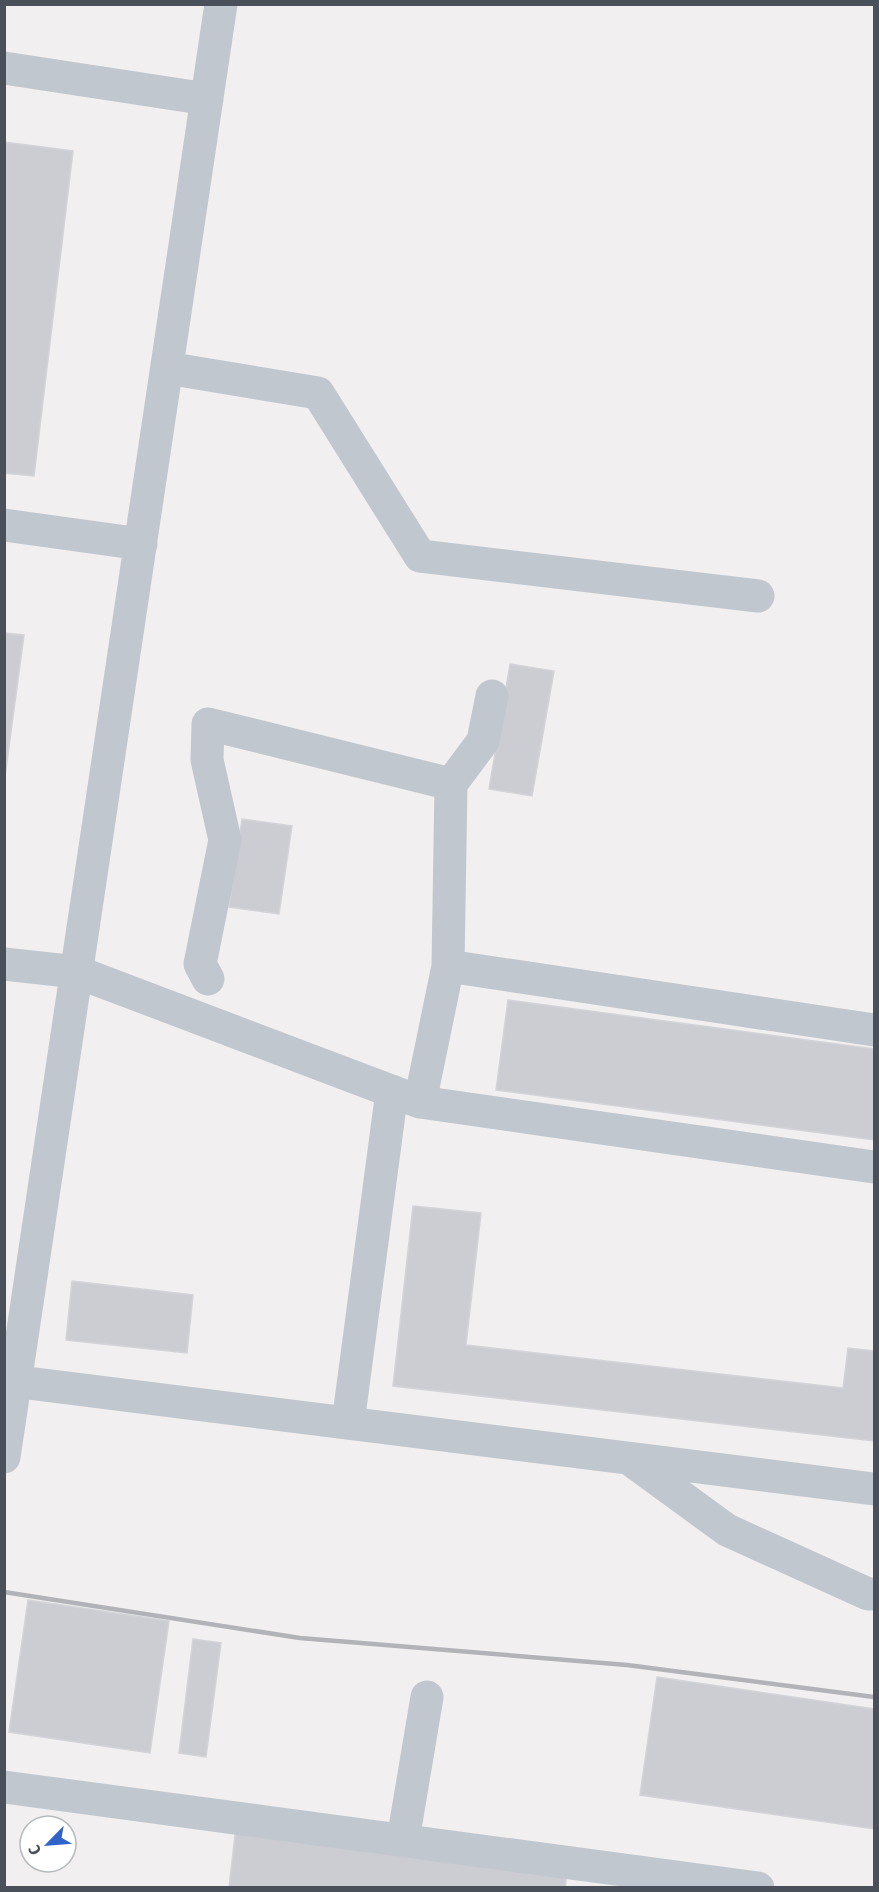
<svg xmlns="http://www.w3.org/2000/svg" width="879" height="1892" viewBox="0 0 879 1892" font-family="'Fira Sans Condensed',sans-serif">
	<style>
		.building { fill: #cccdd2; stroke: #d3d4d9; stroke-width: 1.5 }
		.lines { fill: none; stroke-linecap: round; stroke-linejoin: round }
		.minor { stroke: #c1c7cf; stroke-width: 33 }
		.rail { stroke: #b1b3b8; stroke-width: 4.5 }
	</style>
	<rect width="100%" height="100%" fill="#f1efef"/>
	<path class="building" d="M4,142L73,151L34,476L4,473Z
		M4,633L24,635L4,784Z
		M510,664L554,671L532,796L489,789Z
		M242,819L292,826L279,914L229,907Z
		M508,1000L874,1049V1140L496,1090Z
		M413,1206L481,1213L466,1345L843,1388L848,1348L874,1351V1441L393,1386Z
		M72,1281L193,1295L187,1353L66,1340Z
		M28,1600L169,1621L150,1753L9,1732Z
		M193,1639L221,1643L206,1757L179,1753Z
		M657,1677L874,1709V1829L640,1795Z
		M236,1826L568,1866L565,1888H229Z"/>
	<g class="lines">
		<path class="minor" d="M4,68L207,99
			M167,368L318,393L420,556L758,596
			M4,525L141,544
			M451,784L483,741L492,696
			M4,964L77,972L420,1102L874,1167
			M448,966L874,1030
			M208,979L200,964L225,840L207,760L208,724L451,784L448,966L420,1102
			M4,1380L874,1489
			M348,1423L392,1091
			M4,1457L221,4
			M631,1460L727,1530L868,1594H874
			M4,1787L758,1888
			M403,1840L427,1697"/>
		<path class="rail" d="M4,1592L300,1638L627,1665L874,1697"/>
	</g>
	<rect width="879" height="1892" fill="none" stroke="#495059" stroke-width="12"/>
	<g transform="translate(48 1844) rotate(245)"><circle r="28" fill="#ffffff" stroke="#b6b9bd" stroke-width="1.5"/>
	<path d="M0-4.5L10 22L0 15L-10 22Z" fill="#3063ca"/>
	<text y="-9" font-size="16" font-weight="bold" text-anchor="middle" fill="#495059">С</text>
	</g>
</svg>
